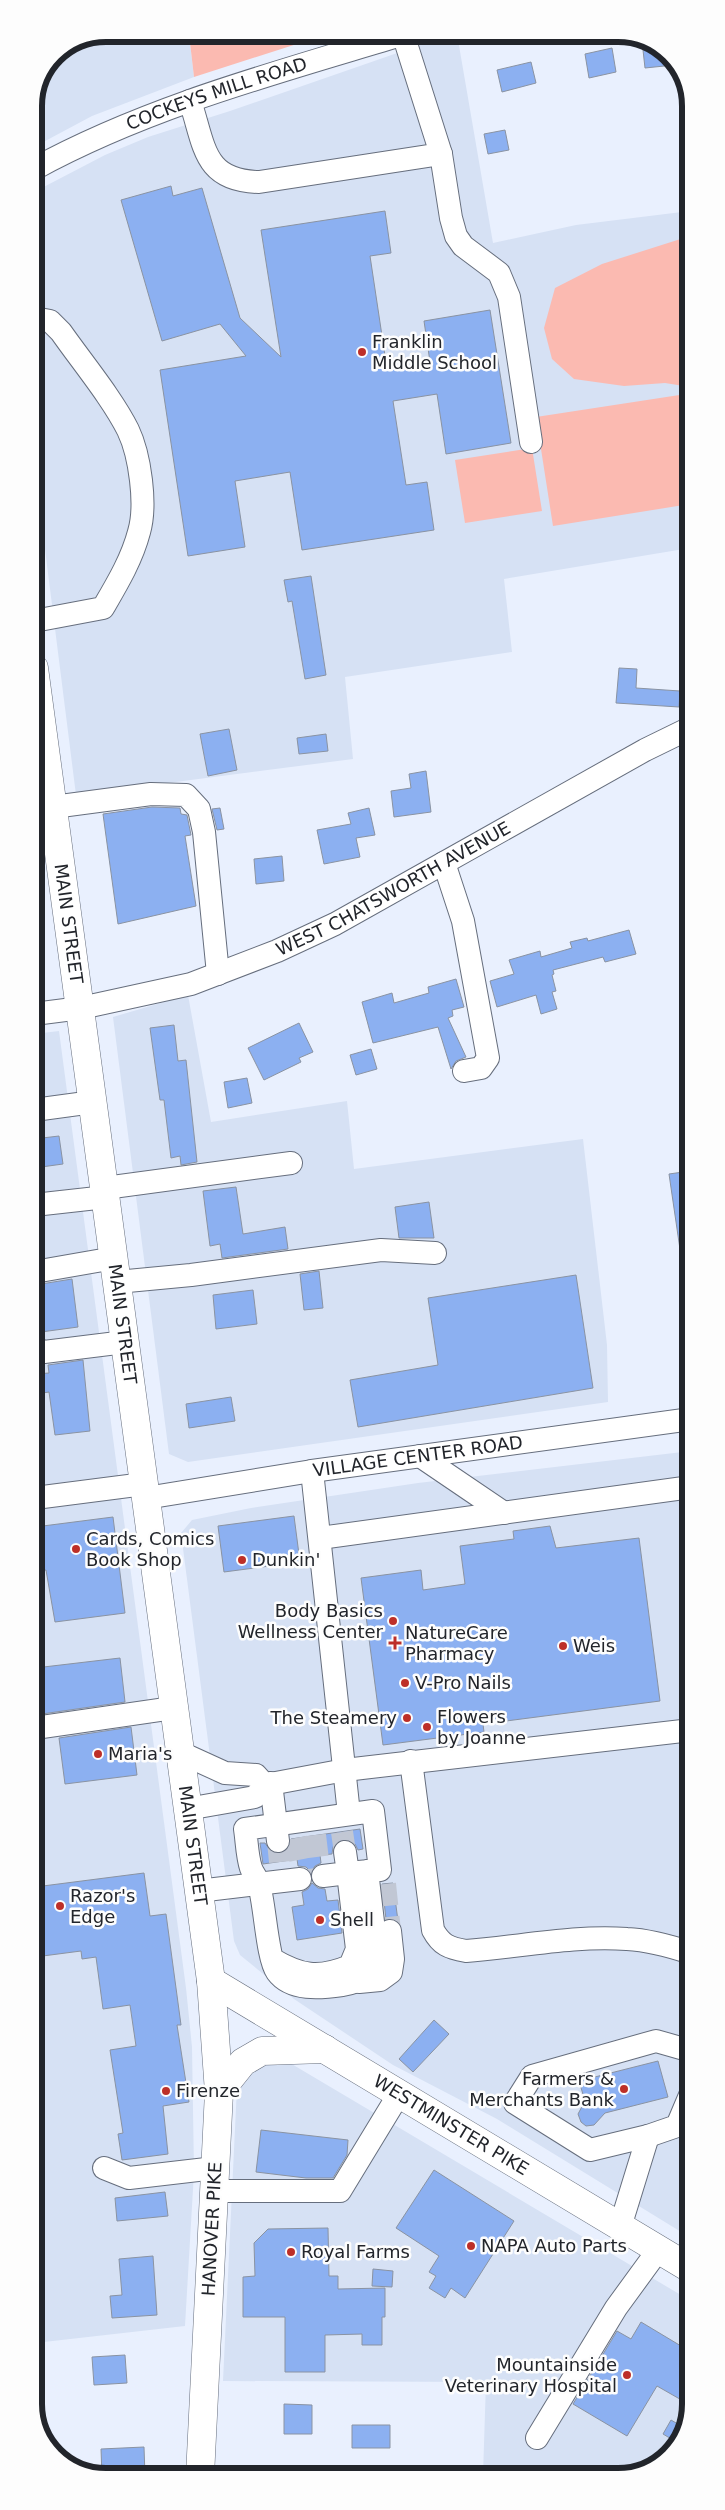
<svg xmlns="http://www.w3.org/2000/svg" width="725" height="2510" viewBox="0 0 725 2510" font-family="'DejaVu Sans',sans-serif">
	<style>
		.built { fill: #d6e1f4 }
		.green { fill: #fbbab1 }
		.building { fill: #8cb0f1; stroke: #8a93a2 }
		.lines { fill: none; stroke-linecap: round; stroke-linejoin: round }
		.minor-tunnel { stroke: #c1c7d4; stroke-width: 22; stroke-dasharray: 22 11; stroke-linecap: butt }
		.minor-casing { stroke: #666e7d; stroke-width: 24 }
		.major-casing { stroke: #666e7d; stroke-width: 29 }
		.minor { stroke: #fff; stroke-width: 22 }
		.major { stroke: #fff; stroke-width: 28 }
		.poi-dot { fill: #bd2f28; stroke: #fdfdfd; stroke-width: 2 }
		.labels { text-anchor: middle; stroke-width: 5; stroke-linejoin: round; paint-order: stroke }
		.street-label { font-size: 18px; fill: #22252b; stroke: #fdfdfd }
		.poi-label { font-size: 18px; fill: #22252b; stroke: #fdfdfd; text-anchor: start }
		.rim { fill: none; stroke: #22252b; stroke-width: 6 }
	</style>
	<rect width="100%" height="100%" fill="#e9f0fe"/>
	<path class="built" d="M107,34H189L194,77L92,116L34,147V106L55,55Z
		M452,34H457L493,243L576,225L690,211V548L504,579L512,652L345,677L353,759L76,795L34,462V192L105,155L148,137L230,111Z
		M188,995L211,1122L347,1101L354,1169L583,1139L607,1345L608,1402L188,1462L169,1454L113,1017Z
		M59,1031L186,1988L192,2047L194,2172L185,2326L35,2343L34,1034Z
		M691,1451V2238L497,2119L393,2065L294,1999L240,1955L234,1941L181,1533L192,1520L251,1508L418,1483Z
		M264,2059L290,2063L691,2301V2404L676,2448L633,2475H612L607,2472L606,2475H483L486,2382L223,2381L237,2087Z"/>
	<path class="green" d="M189,34H328L194,77Z
		M690,236V387L665,383L624,386L574,379L552,359L544,328L555,288L602,264Z
		M686,394L690,421V504L553,526L536,417Z
		M532,448L542,511L465,523L455,460Z"/>
	<path class="building" d="M642,41L667,52L674,65L645,68Z
		M612,48L616,72L589,78L585,54Z
		M531,62L536,83L502,92L497,70Z
		M505,130L509,150L488,154L484,134Z
		M171,186L173,196L202,188L240,318L281,357L261,230L385,211L391,253L370,256L387,369L430,362L424,321L490,310L511,443L446,454L437,394L393,401L406,485L427,482L434,530L302,550L290,472L235,481L245,547L188,556L160,370L246,356L220,324L162,341L121,200Z
		M311,576L326,675L305,679L292,601L288,602L284,580Z
		M619,668L637,669L636,688L680,691L679,707L616,703Z
		M229,729L237,770L208,776L200,734Z
		M326,734L328,751L299,754L297,738Z
		M426,771L431,812L394,817L391,791L411,788L409,774Z
		M152,807L180,808L181,814L187,815L191,835L185,836L196,906L118,924L103,814Z
		M220,808L224,829L217,830L212,809Z
		M369,808L375,835L356,838L360,857L324,864L317,830L351,824L348,813Z
		M282,856L284,881L256,884L254,859Z
		M629,930L636,954L605,962L603,957L553,970L554,974L552,975L556,991L552,992L557,1009L541,1014L536,995L497,1007L490,981L514,974L509,960L540,951L541,957L572,948L570,942L587,938L588,941Z
		M456,979L464,1007L452,1010L453,1016L448,1018L466,1057L456,1061L451,1069L438,1027L373,1043L362,1002L392,993L394,1003L429,993L428,987Z
		M299,1023L313,1052L299,1058L301,1062L264,1080L248,1048Z
		M174,1025L178,1061L186,1060L197,1162L181,1165L180,1156L171,1158L164,1100H160L150,1028Z
		M371,1049L377,1069L356,1075L350,1055Z
		M247,1078L252,1103L228,1108L224,1082Z
		M59,1136L63,1164L34,1168V1139Z
		M690,1171L691,1262L682,1263L669,1174Z
		M236,1187L243,1234L285,1227L288,1249L222,1258L220,1244L210,1246L203,1191Z
		M429,1202L434,1238H399L395,1207Z
		M319,1271L323,1308L304,1310L300,1274Z
		M576,1275L593,1388L358,1427L350,1380L438,1365L428,1298Z
		M72,1279L78,1327L41,1332L35,1285Z
		M253,1290L257,1324L216,1329L213,1295Z
		M83,1360L90,1431L55,1435L49,1392L36,1394L35,1374L49,1373L48,1365Z
		M231,1397L235,1421L189,1428L186,1404Z
		M294,1516L300,1562L224,1572L218,1526Z
		M113,1517L125,1613L55,1622L46,1570L35,1572V1527Z
		M550,1526L556,1548L639,1538L660,1701L483,1724L484,1732L383,1745L361,1578L421,1570L423,1590L465,1584L460,1546L514,1539L513,1531Z
		M120,1658L125,1702L35,1715V1668Z
		M131,1727L137,1775L65,1784L59,1738Z
		M360,1829L363,1849L358,1850L355,1844L349,1840L337,1841L333,1847L332,1854L320,1855L321,1863L315,1866L311,1872L306,1867L298,1866L297,1859L263,1864L260,1843H265L272,1853L280,1854L290,1847L291,1839Z
		M144,1873L150,1916L166,1914L181,2025H177L189,2102L163,2106L168,2154L122,2160L118,2134L123,2133L110,2050L136,2046L130,2005L103,2009L96,1957L82,1959L81,1951L35,1957V1887Z
		M312,1883L318,1888L325,1889L327,1901L338,1900L342,1933L297,1940L292,1907L304,1905L302,1892L308,1889Z
		M393,1883L398,1921L386,1919L382,1884Z
		M434,2020L449,2034L413,2072L399,2059Z
		M658,2061L668,2097L605,2113L594,2125L586,2126L581,2122L578,2114L585,2101L579,2081Z
		M261,2130L348,2140L347,2155L333,2178H306L256,2172Z
		M434,2170L514,2221L465,2298L451,2288L445,2298L429,2288L436,2276L429,2272L439,2256L396,2228Z
		M165,2192L168,2216L117,2221L115,2198Z
		M328,2228L329,2276H338V2289L385,2288V2317H382V2345H362V2334L325,2335V2372H285V2317H243V2277L255,2276L254,2243L268,2229Z
		M153,2256L157,2315L112,2318L110,2296L122,2295L119,2259Z
		M373,2269L393,2271L392,2287L372,2286Z
		M641,2322L681,2346L680,2348L691,2356V2392L685,2402L657,2386L627,2436L573,2404L617,2331L631,2339Z
		M125,2355L127,2383L94,2385L92,2357Z
		M284,2404L312,2405V2434H284Z
		M671,2420L683,2427L678,2443L663,2434Z
		M352,2425H390V2448H352Z
		M144,2447L145,2476H102L101,2449Z"/>
	<g class="lines">
		<path class="minor-tunnel" d="M342,1832L345,1852
			M315,1835L320,1877
			M296,1838L304,1878
			M278,1841L280,1862
			M385,1884L390,1931"/>
		<defs>
			<g id="minor">
				<path d="M190,101C205,146 203,181 259,182L441,154L403,34"/>
				<path d="M441,154L451,218L456,236L463,246L499,273L509,297L531,442"/>
				<path id="s1" d="M34,169C149,106 279,72 404,34"/>
				<path d="M34,318L50,321L61,332C82,362 112,398 128,430C140,455 147,505 139,532C132,559 117,584 103,608L34,621"/>
				<path d="M53,807L151,794L186,795L199,809L204,832L218,974"/>
				<path d="M444,863L463,921L488,1058L481,1068L464,1071"/>
				<path id="s2" d="M34,1014L81,1008L191,984L277,951L335,924L645,750L690,728"/>
				<path d="M34,1110L93,1102"/>
				<path d="M105,1188L291,1163"/>
				<path d="M34,1205L106,1197"/>
				<path d="M34,1272L114,1258"/>
				<path d="M117,1282L191,1275L381,1250L435,1253"/>
				<path d="M35,1348L44,1352L125,1342"/>
				<path d="M420,1456L504,1513"/>
				<path d="M312,1471L349,1814"/>
				<path d="M35,1498L144,1484"/>
				<path id="s3" d="M146,1498L312,1471L691,1419"/>
				<path d="M320,1538L691,1487"/>
				<path d="M35,1728L173,1708"/>
				<path d="M179,1752L225,1773L256,1775L265,1785"/>
				<path d="M411,1761L433,1930C441,1945 449,1948 466,1951C519,1947 574,1935 627,1939C649,1940 670,1946 691,1953"/>
				<path d="M271,1783L278,1841"/>
				<path d="M187,1809L255,1797L265,1785L345,1770L691,1730"/>
				<path d="M323,1876L348,1873L345,1852"/>
				<path d="M198,1891L300,1879"/>
				<path d="M272,1959C301,1976 318,1979 350,1966L357,1949L348,1873L380,1870L373,1811L245,1829C247,1842 247,1856 251,1868C253,1874 258,1879 259,1885C265,1904 267,1958 277,1972C291,1991 321,1988 342,1985C361,1982 372,1975 377,1956L367,1871"/>
				<path d="M359,1982L380,1980L391,1972L393,1959L390,1931"/>
				<path d="M691,2051L656,2041L532,2076L515,2103L590,2150L648,2136L677,2126L691,2093"/>
				<path d="M104,2168L129,2178L215,2168"/>
				<path d="M214,2191H340L399,2094"/>
				<path d="M620,2227L648,2136"/>
				<path d="M537,2438L616,2308L659,2249"/>
			</g>
			<g id="major">
				<path id="s4" d="M34,668L211,1981L219,2092L200,2476"/>
				<path id="s5" d="M211,1981L691,2269"/>
				<path d="M219,2092L243,2062L262,2051L325,2049"/>
			</g>
		</defs>
		<use href="#minor" class="minor-casing"/>
		<use href="#major" class="major-casing"/>
		<use href="#minor" class="minor"/>
		<use href="#major" class="major"/>
	</g>
	<g class="poi-dot">
		<circle cx="362" cy="352" r="5"/>
		<circle cx="76" cy="1549" r="5"/>
		<circle cx="242" cy="1560" r="5"/>
		<circle cx="393" cy="1621" r="5"/>
		<path d="M392.5 1635.5h5v5h5v5h-5v5h-5v-5h-5v-5h5z"/>
		<circle cx="563" cy="1646" r="5"/>
		<circle cx="405" cy="1683" r="5"/>
		<circle cx="407" cy="1718" r="5"/>
		<circle cx="427" cy="1727" r="5"/>
		<circle cx="98" cy="1754" r="5"/>
		<circle cx="60" cy="1906" r="5"/>
		<circle cx="320" cy="1920" r="5"/>
		<circle cx="624" cy="2089" r="5"/>
		<circle cx="166" cy="2091" r="5"/>
		<circle cx="471" cy="2246" r="5"/>
		<circle cx="291" cy="2252" r="5"/>
		<circle cx="627" cy="2375" r="5"/>
	</g>
	<g class="labels">
		<g class="street-label">
			<text dy="6" stroke="none"><textPath href="#s1" startOffset="198">COCKEYS MILL ROAD</textPath></text>
			<text dy="6" stroke="none"><textPath href="#s2" startOffset="384">WEST CHATSWORTH AVENUE</textPath></text>
			<text dy="6" stroke="none"><textPath href="#s4" startOffset="258">MAIN STREET</textPath></text>
			<text dy="6" stroke="none"><textPath href="#s4" startOffset="662">MAIN STREET</textPath></text>
			<text dy="6" stroke="none"><textPath href="#s3" startOffset="275">VILLAGE CENTER ROAD</textPath></text>
			<text dy="6" stroke="none"><textPath href="#s4" startOffset="1188">MAIN STREET</textPath></text>
			<text dy="6" stroke="none"><textPath href="#s5" startOffset="280">WESTMINSTER PIKE</textPath></text>
			<text transform="translate(212 2229) rotate(-87)" y="6">HANOVER PIKE</text>
		</g>
		<g class="poi-label">
			<text x="372" y="348">Franklin<tspan x="372" dy="21">Middle School</tspan></text>
			<text x="86" y="1545">Cards, Comics<tspan x="86" dy="21">Book Shop</tspan></text>
			<text x="252" y="1566">Dunkin'</text>
			<text x="383" y="1617" text-anchor="end">Body Basics<tspan x="383" dy="21">Wellness Center</tspan></text>
			<text x="405" y="1639">NatureCare<tspan x="405" dy="21">Pharmacy</tspan></text>
			<text x="573" y="1652">Weis</text>
			<text x="415" y="1689">V-Pro Nails</text>
			<text x="437" y="1723">Flowers<tspan x="437" dy="21">by Joanne</tspan></text>
			<text x="397" y="1724" text-anchor="end">The Steamery</text>
			<text x="108" y="1760">Maria's</text>
			<text x="70" y="1902">Razor's<tspan x="70" dy="21">Edge</tspan></text>
			<text x="330" y="1926">Shell</text>
			<text x="614" y="2085" text-anchor="end">Farmers &amp;<tspan x="614" dy="21">Merchants Bank</tspan></text>
			<text x="176" y="2097">Firenze</text>
			<text x="481" y="2252">NAPA Auto Parts</text>
			<text x="301" y="2258">Royal Farms</text>
			<text x="617" y="2371" text-anchor="end">Mountainside<tspan x="617" dy="21">Veterinary Hospital</tspan></text>
		</g>
	</g>
	<path d="M0 0H725V2510H0ZM106 42H618A64 64 0 0 1 682 106V2404A64 64 0 0 1 618 2468H106A64 64 0 0 1 42 2404V106A64 64 0 0 1 106 42Z" fill="#fdfdfd" fill-rule="evenodd"/>
	<path class="rim" d="M106 42H618A64 64 0 0 1 682 106V2404A64 64 0 0 1 618 2468H106A64 64 0 0 1 42 2404V106A64 64 0 0 1 106 42Z"/>
</svg>
